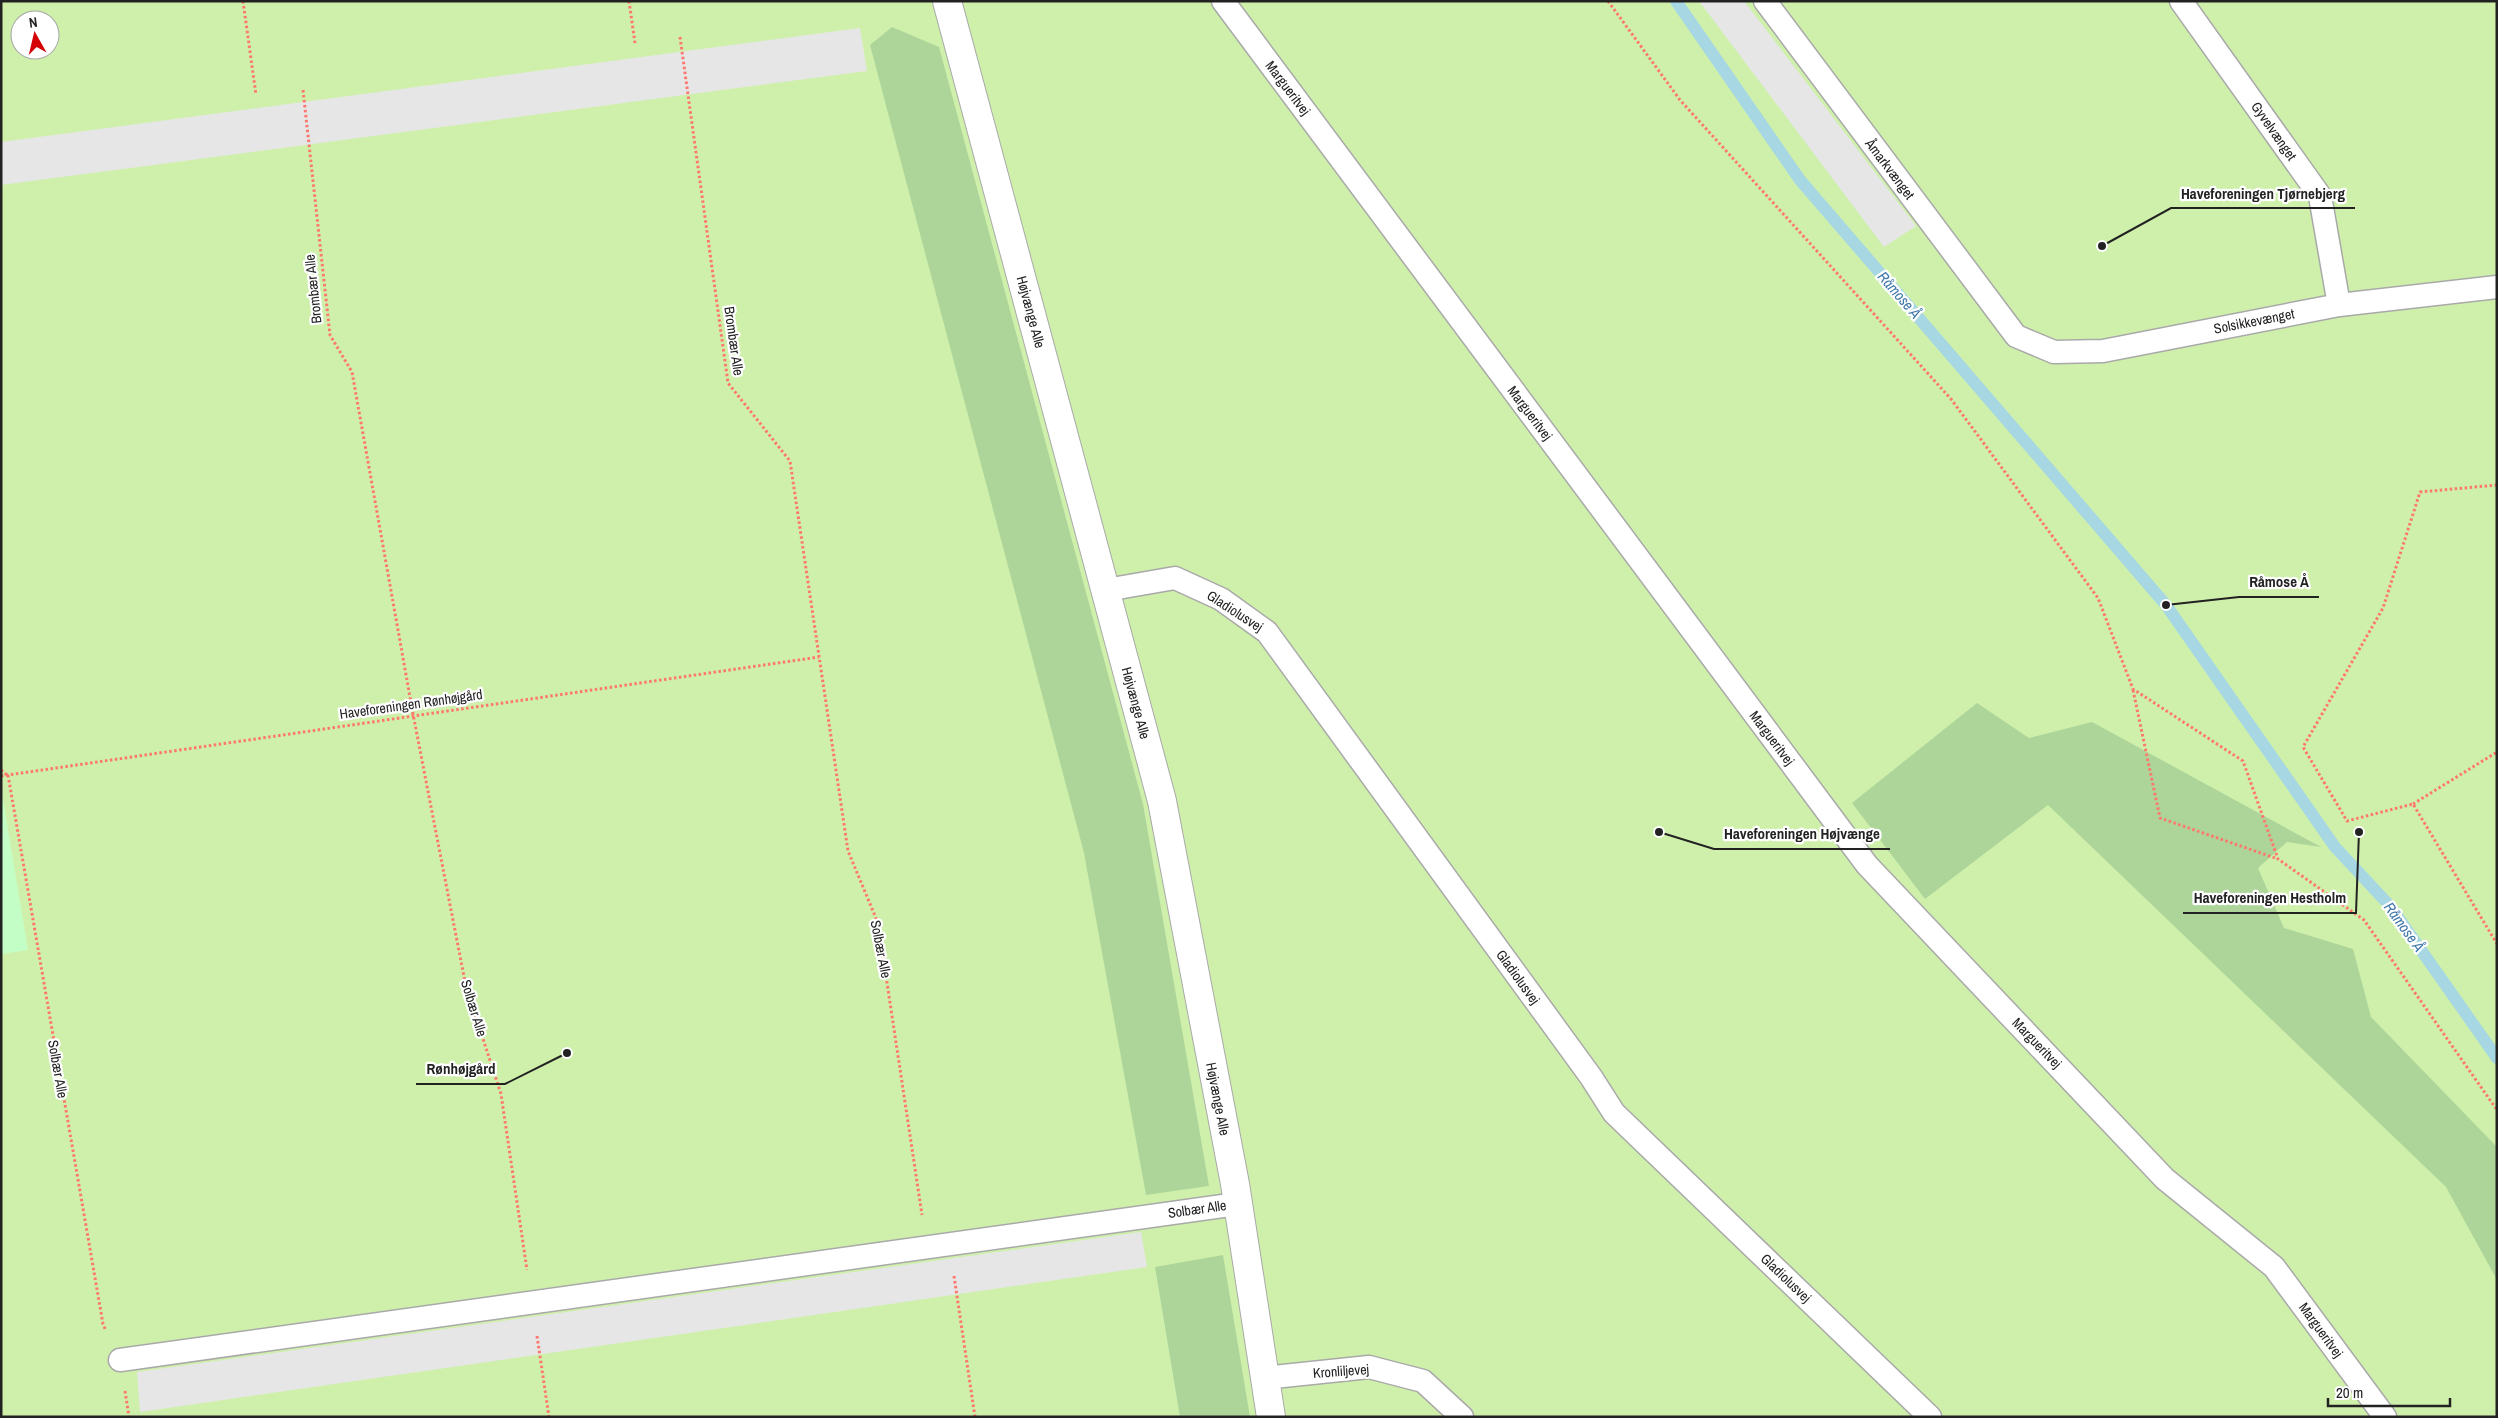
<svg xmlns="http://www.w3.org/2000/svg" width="2498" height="1418" viewBox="0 0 2498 1418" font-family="'Archivo Narrow',sans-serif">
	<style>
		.grass { fill: #cff0ab; fill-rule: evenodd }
		.forest { fill: #add59a }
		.park { fill: #c4fec7 }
		.parking { fill: #e6e6e6 }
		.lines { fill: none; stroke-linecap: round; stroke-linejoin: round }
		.stream { stroke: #a6d7e3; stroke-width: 12 }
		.service-casing { stroke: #a9a9a9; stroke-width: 25 }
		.minor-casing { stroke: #a9a9a9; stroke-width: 30 }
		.path { stroke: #ff786d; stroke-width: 3; stroke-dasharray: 2.5 2.5; stroke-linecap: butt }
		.service { stroke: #fff; stroke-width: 22 }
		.minor { stroke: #fff; stroke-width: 28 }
		.labels { text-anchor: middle; stroke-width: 4.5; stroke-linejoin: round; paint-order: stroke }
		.street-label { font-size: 14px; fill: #222; stroke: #fff }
		.water-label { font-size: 15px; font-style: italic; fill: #4078aa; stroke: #fff }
		.leader { fill: none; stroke: #222; stroke-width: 2 }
		.callout-dot { fill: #222; stroke: #fff; stroke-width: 2 }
		.callout-label { font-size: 15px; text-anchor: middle; font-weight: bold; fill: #222; stroke: #fff; stroke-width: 4.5; stroke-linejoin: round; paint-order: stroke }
	</style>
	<rect width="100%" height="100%" fill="#f3efe8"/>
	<path class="grass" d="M1,1H2497V1417H1ZM20,20H50V50H20Z"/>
	<path class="forest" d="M892,27L939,47L1143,804L1209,1186L1146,1195L1084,853L870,45Z
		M1977,703L2029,738L2092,722L2321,847L2287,842L2258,868L2284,928L2353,949L2371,1017L2497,1147V1280L2446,1187L2048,805L1925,899L1852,803Z
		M1223,1255L1250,1417H1180L1155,1267Z"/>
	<path class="park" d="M1,788L28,950L1,954Z"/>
	<path class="parking" d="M1699,1H1744L1916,226L1884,247Z
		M860,28L867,71L1,185V142Z
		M1141,1232L1147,1267L140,1412L137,1372Z"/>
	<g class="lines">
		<path class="stream" d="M1676,1L1800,180L2166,605L2335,847L2390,906L2497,1058"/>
		<defs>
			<path id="service" d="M1223,1L1867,865L2165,1179L2274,1267L2385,1417
				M1765,1L2016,336L2054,352L2103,351L2339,305L2497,287
				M2181,1L2320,196L2339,305
				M1106,590L1175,578L1221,599L1267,632L1591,1077L1614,1113L1930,1417
				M120,1360L1237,1204
				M1264,1378L1369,1367L1423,1381L1462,1417"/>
			<path id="minor" d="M947,1L1162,801L1235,1184L1271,1417"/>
		</defs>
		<use href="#service" class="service-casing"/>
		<use href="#minor" class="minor-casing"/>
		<path class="path" d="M243,1L256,95
			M629,1L635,43
			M1608,1L1680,100L1951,399L2098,598L2133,689L2243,761L2278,859L2364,920L2497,1110
			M680,37L728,383L790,461L848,851L878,923L922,1215
			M303,90L330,335L352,372L413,714L466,987L501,1094L527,1270
			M2497,485L2420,492L2383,608L2303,747L2347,821L2413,804L2497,944
			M2133,690L2160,818L2278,859
			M1,770L7,775
			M8,775L103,1324L106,1331
			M1,776L819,657
			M2413,804L2497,752
			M954,1276L975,1417
			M537,1336L549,1417
			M125,1391L129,1417"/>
		<use href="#service" class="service"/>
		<use href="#minor" class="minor"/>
	</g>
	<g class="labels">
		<g class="street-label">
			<text transform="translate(1288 88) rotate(53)" y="5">Margueritvej</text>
			<text transform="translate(2274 131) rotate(55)" y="5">Gyvelvænget</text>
			<text transform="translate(1890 169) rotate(53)" y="5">Åmarkvænget</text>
			<text transform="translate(313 289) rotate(-96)" y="5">Brombær Alle</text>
			<text transform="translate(1031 312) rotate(75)" y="5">Højvænge Alle</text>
			<text transform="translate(2254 321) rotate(-11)" y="5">Solsikkevænget</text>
			<text transform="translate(734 341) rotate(82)" y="5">Brombær Alle</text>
			<text transform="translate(1530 413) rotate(53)" y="5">Margueritvej</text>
			<text transform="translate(1235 611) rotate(33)" y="5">Gladiolusvej</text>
			<text transform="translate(1136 703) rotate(75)" y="5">Højvænge Alle</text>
			<text transform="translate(411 704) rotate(-8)" y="5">Haveforeningen Rønhøjgård</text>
			<text transform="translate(1772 738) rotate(53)" y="5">Margueritvej</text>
			<text transform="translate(881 949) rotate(79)" y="5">Solbær Alle</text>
			<text transform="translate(1518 977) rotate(54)" y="5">Gladiolusvej</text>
			<text transform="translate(474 1008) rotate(73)" y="5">Solbær Alle</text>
			<text transform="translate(2037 1043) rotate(46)" y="5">Margueritvej</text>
			<text transform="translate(58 1069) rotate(80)" y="5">Solbær Alle</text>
			<text transform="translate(1218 1099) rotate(79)" y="5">Højvænge Alle</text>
			<text transform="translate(1197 1209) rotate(-8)" y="5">Solbær Alle</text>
			<text transform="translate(1786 1278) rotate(44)" y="5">Gladiolusvej</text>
			<text transform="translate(2321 1330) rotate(54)" y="5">Margueritvej</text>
			<text transform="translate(1341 1371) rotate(-4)" y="5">Kronliljevej</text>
		</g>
		<g class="water-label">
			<text transform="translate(1899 295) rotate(49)" y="5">Råmose Å</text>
			<text transform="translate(2404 927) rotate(54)" y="5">Råmose Å</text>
		</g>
	</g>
	<path class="leader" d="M2102 246L2171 208H2355M2166 605L2239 597H2319M1659 832L1714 849H1890M2359 832L2356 913H2183M567 1053L505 1084H416"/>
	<g class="callout-dot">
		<circle cx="2102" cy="246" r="5"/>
		<circle cx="2166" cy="605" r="5"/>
		<circle cx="1659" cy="832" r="5"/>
		<circle cx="2359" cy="832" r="5"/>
		<circle cx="567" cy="1053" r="5"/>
	</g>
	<g class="callout-label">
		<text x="2263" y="199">Haveforeningen Tjørnebjerg</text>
		<text x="2279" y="587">Råmose Å</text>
		<text x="1802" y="839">Haveforeningen Højvænge</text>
		<text x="2270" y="903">Haveforeningen Hestholm</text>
		<text x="461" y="1074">Rønhøjgård</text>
	</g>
	<rect width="2498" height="1418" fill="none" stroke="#222222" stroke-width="5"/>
	<g transform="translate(35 35) rotate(352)"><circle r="24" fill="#ffffff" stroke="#a7a7a7"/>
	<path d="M0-4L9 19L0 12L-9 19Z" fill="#d40005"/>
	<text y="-8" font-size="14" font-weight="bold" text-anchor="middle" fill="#222222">N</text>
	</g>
	<path d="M2328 1398v8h122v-8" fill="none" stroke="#222222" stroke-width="2.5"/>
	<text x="2336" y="1398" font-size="15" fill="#222222" stroke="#ffffff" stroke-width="4" paint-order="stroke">20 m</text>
</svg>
